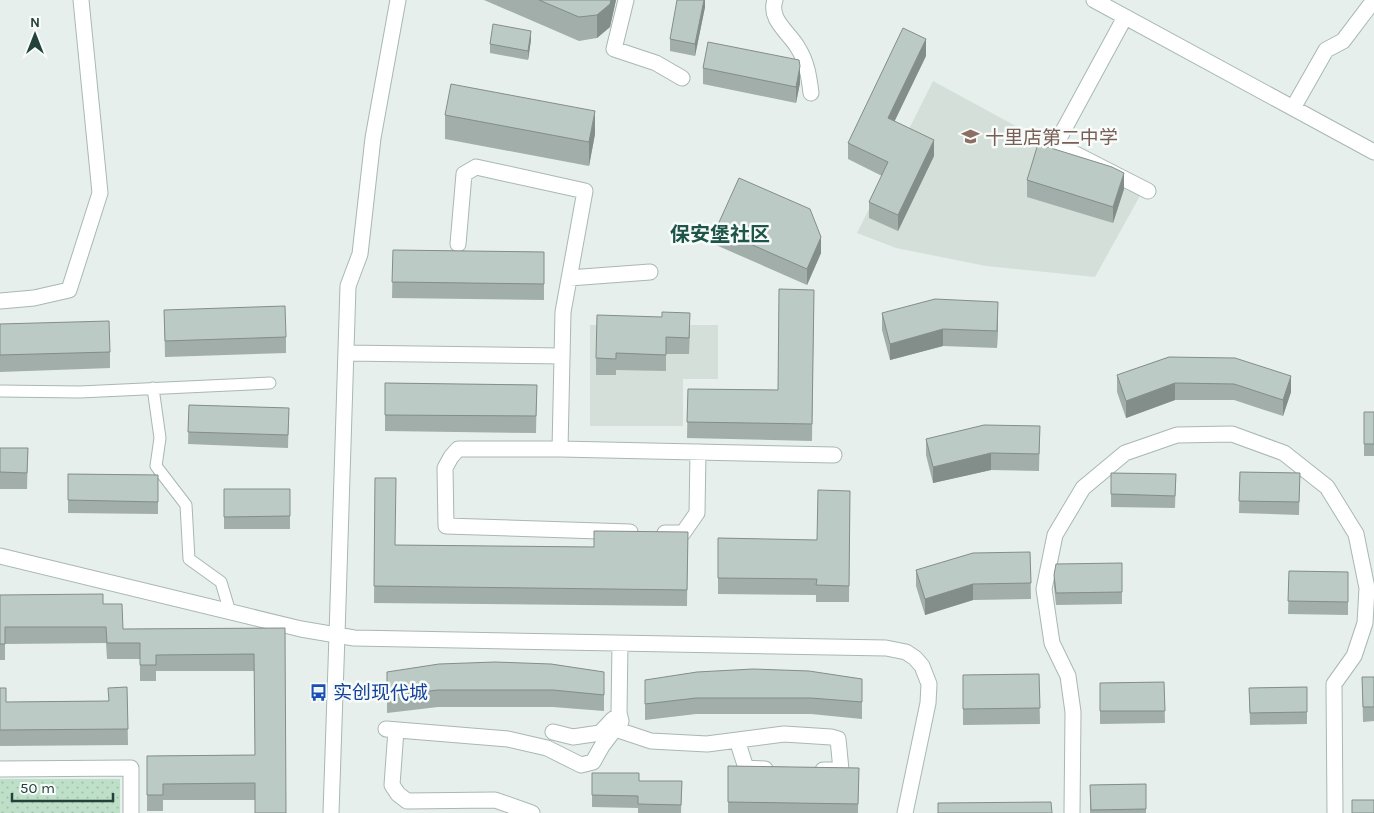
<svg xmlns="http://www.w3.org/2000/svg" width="1374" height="813" viewBox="0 0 1374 813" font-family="Karla,'Noto Sans SC',sans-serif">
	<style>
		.built { fill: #d4dfda }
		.green { fill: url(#green-dots) }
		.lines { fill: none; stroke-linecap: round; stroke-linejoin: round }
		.pedestrian-casing { stroke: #a8b8b2; stroke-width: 13 }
		.minor-casing { stroke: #a8b8b2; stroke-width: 17 }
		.tertiary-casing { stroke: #a8b8b2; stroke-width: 17 }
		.pedestrian { stroke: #fff; stroke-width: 11 }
		.minor { stroke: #fff; stroke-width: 15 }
		.tertiary { stroke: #fff; stroke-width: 15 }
		.wall { fill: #a1aea9 }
		.shaded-wall { fill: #838d89 }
		.building { fill: #bbcac4; stroke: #838d89 }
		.labels { text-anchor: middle; stroke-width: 5; stroke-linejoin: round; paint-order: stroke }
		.education-label { font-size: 19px; fill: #785e54; stroke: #f7fbf9; text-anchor: start }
		.transit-label { font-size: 19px; fill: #164399; stroke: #f7fbf9; text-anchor: start }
		.neighbourhood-label { font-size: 20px; font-weight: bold; fill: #1f5548; stroke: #f7fbf9 }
	</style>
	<defs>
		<pattern id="green-dots" width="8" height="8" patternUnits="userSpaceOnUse" patternTransform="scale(1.25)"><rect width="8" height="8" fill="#bfe0c8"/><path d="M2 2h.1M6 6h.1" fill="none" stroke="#a4c1ad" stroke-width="1.8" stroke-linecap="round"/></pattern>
	</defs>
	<rect width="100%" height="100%" fill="#e6efeb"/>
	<path class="built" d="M933,81L1141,194L1095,277L986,266L896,248L857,233Z
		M590,325H718V379H683V426H590Z"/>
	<path class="green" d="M0,779H120V813H0Z"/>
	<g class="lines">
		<defs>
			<path id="pedestrian" d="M153,388L160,438L156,466L186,505L189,559L221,582L230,612
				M0,391L80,392L270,383"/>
			<path id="minor" d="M626,0L614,49L656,63L682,78
				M775,0C768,20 790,33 798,48C807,62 809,77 811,93
				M1094,0L1374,152
				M1125,17L1056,144L1148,191
				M1293,108L1326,50L1343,41L1374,0
				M458,244L464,174L476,167L585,191L563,312L560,449
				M569,278L650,272
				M0,301L34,298L69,290L100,193L81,0
				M346,353L562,356
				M630,532L446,526L445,468L451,457L458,449H560L834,455
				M665,533H683L697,513L698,452
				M0,556L301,629L354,638L886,648L906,652L915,658L922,666L929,684L928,703L905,813
				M337,635L348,286L360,254L373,138L398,0
				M386,729L508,739L547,748L581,765L593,762L602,746L621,721L619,713L620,644
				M615,729L651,741L707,744L784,734L831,737L838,739L841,770H823
				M396,730L392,785L398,794L407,801L495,800L532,813
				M553,732L573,737L600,733L613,719
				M737,740L746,768L765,769
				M0,769L131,768V813
				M1072,813L1073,712L1068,676L1052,643L1044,589L1055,535L1083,488L1125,453L1177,435L1232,434L1284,453L1327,487L1356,534L1367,588L1365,623L1354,656L1334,684L1335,813"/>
			<path id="tertiary" d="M331,813L337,635"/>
		</defs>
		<use href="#pedestrian" class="pedestrian-casing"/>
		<use href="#minor" class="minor-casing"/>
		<use href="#tertiary" class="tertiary-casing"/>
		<use href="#pedestrian" class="pedestrian"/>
		<use href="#minor" class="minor"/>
		<use href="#tertiary" class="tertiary"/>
	</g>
	<path class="wall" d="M484,0H616L610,27L597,38L579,41Z
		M705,0V7L695,56L670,51V39Z
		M531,40L528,60L490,53V44Z
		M926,56L894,121L934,156L898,231L869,218V202L882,176L848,159V143Z
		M703,68L800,83L796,103L703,84Z
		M445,115L595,134L589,166L445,139Z
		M1027,180L1124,189L1113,223L1027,197Z
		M716,229L821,253L807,285L716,245Z
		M393,250L544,252V300L392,298Z
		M814,290L812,441L687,438L688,389L778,390Z
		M164,310L286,337V353L165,357Z
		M882,313L998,318L997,348L943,346L890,360L882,330Z
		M0,324L110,352V368L0,372Z
		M690,330L689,354H666V371L616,370V375H596V358Z
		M1169,357L1291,392L1283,416L1234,400H1175L1126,418L1117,392V375Z
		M385,383L537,385L536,433L385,431Z
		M189,405L289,408L288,448L188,444Z
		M1364,412H1374V456H1364Z
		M1040,426L1039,471L991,470L933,483L926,455V439Z
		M0,448H28L27,489H0Z
		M1240,472L1300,473L1299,515L1239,513Z
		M1111,473L1176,474L1175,508L1111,507Z
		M68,474L158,475V514L68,513Z
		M375,478L395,545L594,547L688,532L687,606L374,603Z
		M224,489H290V529H224Z
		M850,491L849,602H816V595L718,594V538L817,540Z
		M1030,552L1031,599L973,600L925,615L916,586V570Z
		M1122,563V604L1056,605L1054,587V575Z
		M1289,571L1348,572V615L1288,614Z
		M0,595L103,604L123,629L285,628L255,800H163V811H147V756L255,755L254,671H156V681H140V659H107L106,643L5,644V660H0Z
		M387,672H604V711L553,707H438L387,713Z
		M1039,674L1040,724L963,725V675Z
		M1362,677H1374V721L1363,722Z
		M862,679V719L811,714H696L645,720V680Z
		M1164,682L1165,723L1100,724V683Z
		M127,687L128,745L0,746V688L6,702L108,701Z
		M1307,687V724L1250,725L1249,688Z
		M728,766L859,768L858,813H728Z
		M592,773L639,781H682L681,813H638V808L592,807Z
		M1146,784V813H1090V785Z"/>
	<path class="shaded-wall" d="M611,0H616L610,27L597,38V15Z
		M704,0H705V7L695,56V44Z
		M531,31V40L528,60V51Z
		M926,39V56L888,135V118Z
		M800,66V83L796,103V87Z
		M595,111V134L589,166V142Z
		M934,140V156L898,231V215Z
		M1124,173V189L1113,223V207Z
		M821,237V253L807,285V269Z
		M998,302V318L997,348V331Z
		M943,329V346L890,360V344Z
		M1291,376V392L1283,416V400Z
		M1175,383V400L1126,418V401Z
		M991,453V470L933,483V467Z
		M973,584V600L925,615V599Z"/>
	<path class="building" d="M539,0H611L610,4L597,15L579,17Z
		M677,0H704L695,44L670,39Z
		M493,24L531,31L528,51L490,44Z
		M903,28L926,39L888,118L934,140L898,215L869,202L888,162L848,143Z
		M708,42L799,60L800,66L796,87L703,68Z
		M451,84L595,111L589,142L445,115Z
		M1038,144L1112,167L1124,173L1113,207L1027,180Z
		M739,178L810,209L821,237L807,269L716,229Z
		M393,250L544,252V284L392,282Z
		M779,289L814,290L812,424L687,422L688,389L778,390Z
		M935,299L998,302L997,331L943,329L890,344L882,313Z
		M285,306L286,337L165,341L164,310Z
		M662,312L690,313L689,338L666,337V355L616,353V359L596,358L597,315L662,317Z
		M109,321L110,352L0,355V324Z
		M1169,357L1235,358L1291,376L1283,400L1234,384L1175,383L1126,401L1117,375Z
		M385,383L537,385L536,416L385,415Z
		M189,405L289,408L288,435L188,432Z
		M1364,412H1374V444H1364Z
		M984,425L1040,426L1039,454L991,453L933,467L926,439Z
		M0,448H28L27,473L0,472Z
		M1240,472L1300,473L1299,502L1239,501Z
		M1111,473L1176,474L1175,496L1111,494Z
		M68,474L158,475V502L68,500Z
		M375,478H396L395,545L594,547V531L688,532L687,590L374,586Z
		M224,489H290V516L224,517Z
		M818,490L850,491L849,586L816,585L817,579L718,578V538L817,540Z
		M1030,552L1031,583L973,584L925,599L916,570L973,553Z
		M1122,563V592L1056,593L1054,575L1056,564Z
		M1289,571L1348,572V602L1288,601Z
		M103,594V604H122L123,629L285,628L286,813H255V783L163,784V795H147V756L255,755L254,654L156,655V665H140V643H107L106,627H5V644H0V595Z
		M495,662L551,664L604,672V695L553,690H438L387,696V672L439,664Z
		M753,669L809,671L862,679V702L811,698H696L645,704V680L697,672Z
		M1039,674L1040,708L963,709V675Z
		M1362,677H1374V707H1363Z
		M1164,682L1165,711H1100V683Z
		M127,687L128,729L0,730V688H6V702L109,701L108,688Z
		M1307,687V712L1250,713L1249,688Z
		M728,766L859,768L858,804L728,802Z
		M592,773H639V781H682L681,805L638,804V796L592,795Z
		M1146,784V809L1091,810L1090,785Z
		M1352,800H1374V813H1352Z
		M1051,802L1052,813H938V803Z"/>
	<defs>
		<symbol id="school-bare" viewBox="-9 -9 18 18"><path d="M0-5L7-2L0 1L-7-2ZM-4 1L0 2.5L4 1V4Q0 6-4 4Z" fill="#8d6e63" stroke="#f7fbf9" stroke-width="2.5" paint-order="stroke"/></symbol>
		<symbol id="bus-bare" viewBox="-9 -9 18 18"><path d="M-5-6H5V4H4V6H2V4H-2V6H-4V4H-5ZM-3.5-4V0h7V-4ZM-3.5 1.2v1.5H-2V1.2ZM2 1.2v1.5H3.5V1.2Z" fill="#1a4fb4" stroke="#f7fbf9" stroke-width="2.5" paint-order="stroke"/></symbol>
	</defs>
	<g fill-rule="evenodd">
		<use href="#school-bare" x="958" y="124" width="25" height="25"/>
		<use href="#bus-bare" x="306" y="680" width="25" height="25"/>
	</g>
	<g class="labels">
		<g class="education-label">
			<text x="985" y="144">十里店第二中学</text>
		</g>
		<g class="transit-label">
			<text x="333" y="699">实创现代城</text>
		</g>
		<g class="neighbourhood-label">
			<text x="720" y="241">保安堡社区</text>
		</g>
	</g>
	<g transform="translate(35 35)" stroke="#f7fbf9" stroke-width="4" paint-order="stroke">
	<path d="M0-4L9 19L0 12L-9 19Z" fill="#24423a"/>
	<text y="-8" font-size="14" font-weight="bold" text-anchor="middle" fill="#24423a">N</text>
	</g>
	<path d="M12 793v8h101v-8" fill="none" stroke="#24423a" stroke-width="2.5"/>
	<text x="20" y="793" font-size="15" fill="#24423a" stroke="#f7fbf9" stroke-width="4" paint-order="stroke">50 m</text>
</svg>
